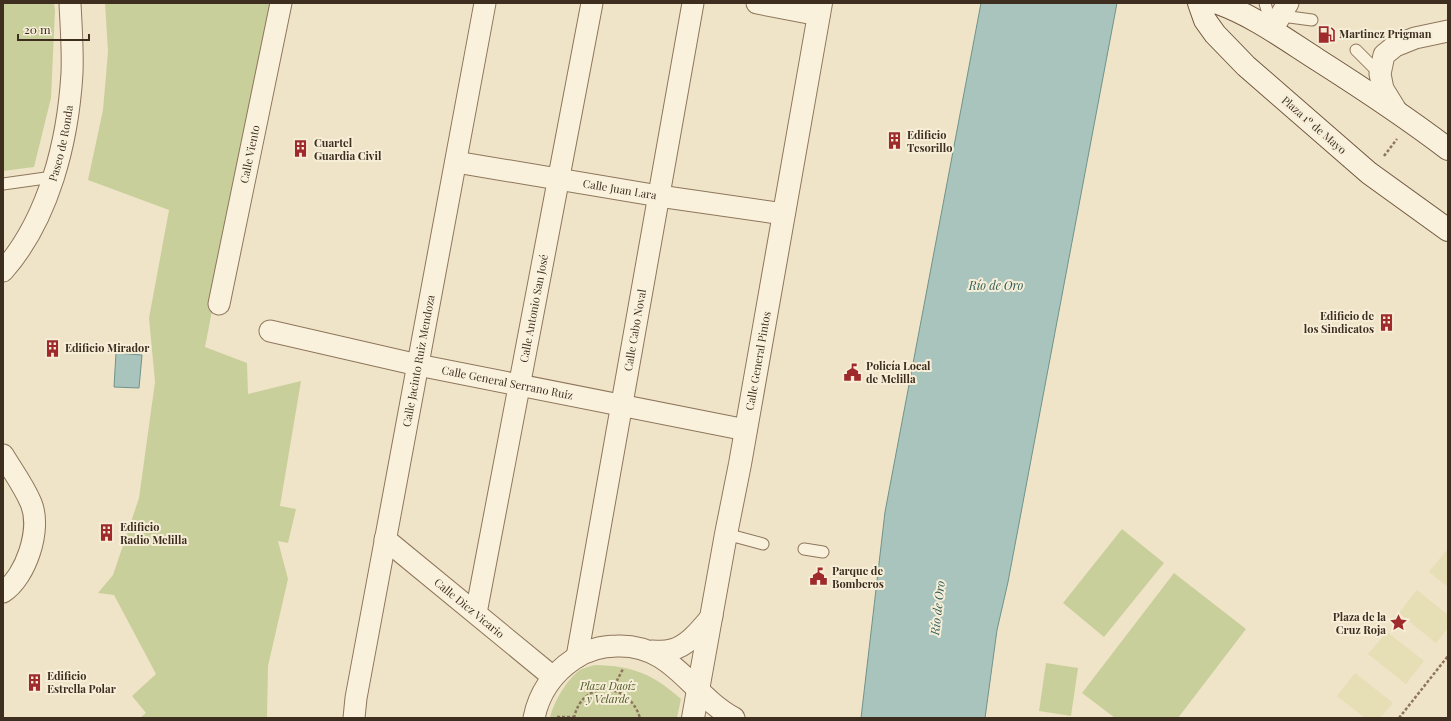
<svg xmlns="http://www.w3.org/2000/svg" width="1451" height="721" viewBox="0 0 1451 721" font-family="'Playfair Display',serif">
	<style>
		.farmland { fill: #e6deb5 }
		.green { fill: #c9cf9b }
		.water { fill: #a9c4bc; stroke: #6f938a }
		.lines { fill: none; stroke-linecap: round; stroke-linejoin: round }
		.service-casing { stroke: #8d765c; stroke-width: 13 }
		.minor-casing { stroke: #8d765c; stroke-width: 23 }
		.tertiary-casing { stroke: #8d765c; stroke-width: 24 }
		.secondary-casing { stroke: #6f573f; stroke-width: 24 }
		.path { stroke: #8d765c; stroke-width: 2.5; stroke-dasharray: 3 2; stroke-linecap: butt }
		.service { stroke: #faf1dc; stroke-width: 11 }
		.minor { stroke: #faf1dc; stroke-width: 21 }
		.tertiary { stroke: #faf1dc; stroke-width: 22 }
		.secondary { stroke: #faf1dc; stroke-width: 22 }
		.labels { text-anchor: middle; stroke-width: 4; stroke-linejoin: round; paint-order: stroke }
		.poi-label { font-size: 11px; font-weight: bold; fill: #3d2e20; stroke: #f7eed8; text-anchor: start }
		.street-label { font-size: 11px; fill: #3d2e20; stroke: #f7eed8 }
		.park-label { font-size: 11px; font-style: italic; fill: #4d5a26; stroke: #f7eed8 }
		.water-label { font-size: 12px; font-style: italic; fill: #2f5d5a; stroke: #f7eed8 }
	</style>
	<rect width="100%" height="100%" fill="#f0e4c8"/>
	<path class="farmland" d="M1447,550H1448V587L1429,572Z
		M1417,590L1448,615V628L1436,643L1399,613Z
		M1387,632L1424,661L1406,684L1368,654Z
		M1355,673L1393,703L1380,718H1365L1337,696Z"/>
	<path class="green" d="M3,3H54L55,11L51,98L34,167L3,171Z
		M105,3H272L205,347L247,363L248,394L301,381L280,506L296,509L288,543L278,541L288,579L268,666L267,718H140L146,713L132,696L156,674L114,595L98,593L113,575L139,498L155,382L149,318L169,210L88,180L103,110L108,51Z
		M1122,529L1164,563L1104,637L1063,603Z
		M1174,573L1246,629L1178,718H1115L1082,693Z
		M1046,663L1078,668L1071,716L1039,711Z
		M595,665C633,666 653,674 681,699L677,718H550C553,703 567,679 580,670C584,668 590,666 595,665Z"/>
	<path class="water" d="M981,3H1117L1008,582L997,630L985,718H861L885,512Z
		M116,353L142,355L139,388L114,387Z"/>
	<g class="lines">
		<defs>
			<path id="service" d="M1265,3L1272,29
				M1282,16L1312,20
				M1356,50L1380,74
				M3,184L53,177
				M726,534L763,544
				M804,549L823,552"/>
			<g id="minor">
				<path d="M757,3L819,15"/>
				<path d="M1272,30L1288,3"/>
				<path d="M1396,110L1383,89L1380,74L1384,55L1395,46L1415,38L1448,31"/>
				<path id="s1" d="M456,162L659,196L784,214"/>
				<path id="s2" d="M3,271C49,219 68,141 72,73C73,50 71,26 70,3"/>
				<path id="s3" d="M219,304L281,3"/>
				<path id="s4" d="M270,331L418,365L746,430"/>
				<path d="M3,455C12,470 24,486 31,503C42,529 26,577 3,592"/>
				<path id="s5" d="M385,539L553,677"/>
				<path id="s6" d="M476,613L592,3"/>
				<path d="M652,651C658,651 665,652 671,650C688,646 701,629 712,616"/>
				<path id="s7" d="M577,657L693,3"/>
				<path id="s8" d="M354,718L356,698L485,3"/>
				<path d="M534,718C539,693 553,673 574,659C587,650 602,646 617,646C673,644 691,695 734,718"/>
			</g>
			<g id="tertiary">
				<path id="s9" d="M693,718L726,534L740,464L821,3"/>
			</g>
			<path id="secondary" d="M1199,3L1205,20L1215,34L1246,66L1369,173L1448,230
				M1218,3C1254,16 1285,39 1318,60C1362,88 1406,117 1448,149"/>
		</defs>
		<use href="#service" class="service-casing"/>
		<use href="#minor" class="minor-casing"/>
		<use href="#tertiary" class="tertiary-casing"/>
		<use href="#secondary" class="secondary-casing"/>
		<path class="path" d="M1384,156L1397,139
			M612,690L623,669
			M557,717H574
			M574,718C582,679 629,681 640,718
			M1399,718L1448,656"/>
		<use href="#service" class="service"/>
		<use href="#minor" class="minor"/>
		<use href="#tertiary" class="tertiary"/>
		<use href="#secondary" class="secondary"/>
	</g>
	<defs>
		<symbol id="fuel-bare" viewBox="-9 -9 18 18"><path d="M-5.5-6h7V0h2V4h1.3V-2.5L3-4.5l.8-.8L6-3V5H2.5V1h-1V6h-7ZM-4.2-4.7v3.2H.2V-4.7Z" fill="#9e2a2b" stroke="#f7eed8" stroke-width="2.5" paint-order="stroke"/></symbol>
		<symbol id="building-bare" viewBox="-9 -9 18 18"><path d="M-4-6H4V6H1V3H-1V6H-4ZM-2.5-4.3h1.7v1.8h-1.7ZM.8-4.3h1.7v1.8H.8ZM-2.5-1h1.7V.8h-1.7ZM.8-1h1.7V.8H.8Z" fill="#9e2a2b" stroke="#f7eed8" stroke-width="2.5" paint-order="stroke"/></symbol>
		<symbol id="civic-bare" viewBox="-9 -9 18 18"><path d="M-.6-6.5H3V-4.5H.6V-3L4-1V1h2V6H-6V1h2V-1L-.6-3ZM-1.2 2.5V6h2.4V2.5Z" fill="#9e2a2b" stroke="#f7eed8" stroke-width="2.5" paint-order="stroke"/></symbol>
		<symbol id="sight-bare" viewBox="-9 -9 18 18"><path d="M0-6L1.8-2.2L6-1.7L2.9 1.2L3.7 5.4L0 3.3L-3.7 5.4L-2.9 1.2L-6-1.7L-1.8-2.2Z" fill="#9e2a2b" stroke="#f7eed8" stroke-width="2.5" paint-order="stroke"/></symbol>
	</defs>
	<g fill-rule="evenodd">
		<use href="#fuel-bare" x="1314" y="22" width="25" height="25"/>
		<use href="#building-bare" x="882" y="128" width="25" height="25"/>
		<use href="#building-bare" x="288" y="136" width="25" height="25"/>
		<use href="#building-bare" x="1374" y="310" width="25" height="25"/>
		<use href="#building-bare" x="40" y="336" width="25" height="25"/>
		<use href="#civic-bare" x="840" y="360" width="25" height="25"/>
		<use href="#building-bare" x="94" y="520" width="25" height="25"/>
		<use href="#civic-bare" x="806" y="564" width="25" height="25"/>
		<use href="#sight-bare" x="1386" y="610" width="25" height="25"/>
		<use href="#building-bare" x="22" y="670" width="25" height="25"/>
	</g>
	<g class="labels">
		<g class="poi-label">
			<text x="1339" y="38">Martinez Prigman</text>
			<text x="907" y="139">Edificio<tspan x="907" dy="13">Tesorillo</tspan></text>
			<text x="314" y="147">Cuartel<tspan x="314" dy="13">Guardia Civil</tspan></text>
			<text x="1374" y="320" text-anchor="end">Edificio de<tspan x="1374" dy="13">los Sindicatos</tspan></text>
			<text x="65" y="352">Edificio Mirador</text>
			<text x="866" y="370">Policía Local<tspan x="866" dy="13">de Melilla</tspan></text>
			<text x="120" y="531">Edificio<tspan x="120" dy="13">Radio Melilla</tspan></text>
			<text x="832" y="575">Parque de<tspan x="832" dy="13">Bomberos</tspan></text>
			<text x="1386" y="621" text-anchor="end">Plaza de la<tspan x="1386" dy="13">Cruz Roja</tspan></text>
			<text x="47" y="680">Edificio<tspan x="47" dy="13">Estrella Polar</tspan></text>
		</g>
		<g class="street-label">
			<text transform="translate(1314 125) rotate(41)" y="4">Plaza 1º de Mayo</text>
			<text dy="4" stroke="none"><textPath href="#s2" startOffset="142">Paseo de Ronda</textPath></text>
			<text dy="4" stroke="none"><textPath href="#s3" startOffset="153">Calle Viento</textPath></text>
			<text dy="4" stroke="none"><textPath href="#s1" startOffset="166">Calle Juan Lara</textPath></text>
			<text dy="4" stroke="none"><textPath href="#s6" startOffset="310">Calle Antonio San José</textPath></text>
			<text dy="4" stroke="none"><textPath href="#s7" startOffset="332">Calle Cabo Noval</textPath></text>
			<text dy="4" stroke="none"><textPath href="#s8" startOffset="363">Calle Jacinto Ruiz Mendoza</textPath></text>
			<text dy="4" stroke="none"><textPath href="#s9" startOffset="363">Calle General Pintos</textPath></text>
			<text dy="4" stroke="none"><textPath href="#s4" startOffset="243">Calle General Serrano Ruiz</textPath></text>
			<text dy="4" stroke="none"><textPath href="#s5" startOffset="109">Calle Diez Vicario</textPath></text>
		</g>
		<g class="park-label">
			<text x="608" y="690">Plaza Daoíz<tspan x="608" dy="13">y Velarde</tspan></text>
		</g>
		<g class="water-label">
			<text x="996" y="290">Río de Oro</text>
			<text transform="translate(938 608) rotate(-84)" y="4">Río de Oro</text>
		</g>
	</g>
	<rect width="1451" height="721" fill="none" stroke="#3d2e20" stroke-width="8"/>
	<path d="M18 34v6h71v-6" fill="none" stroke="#3d2e20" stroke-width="2"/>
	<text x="24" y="34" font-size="12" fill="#3d2e20" stroke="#f7eed8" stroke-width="3" paint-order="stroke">20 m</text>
</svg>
